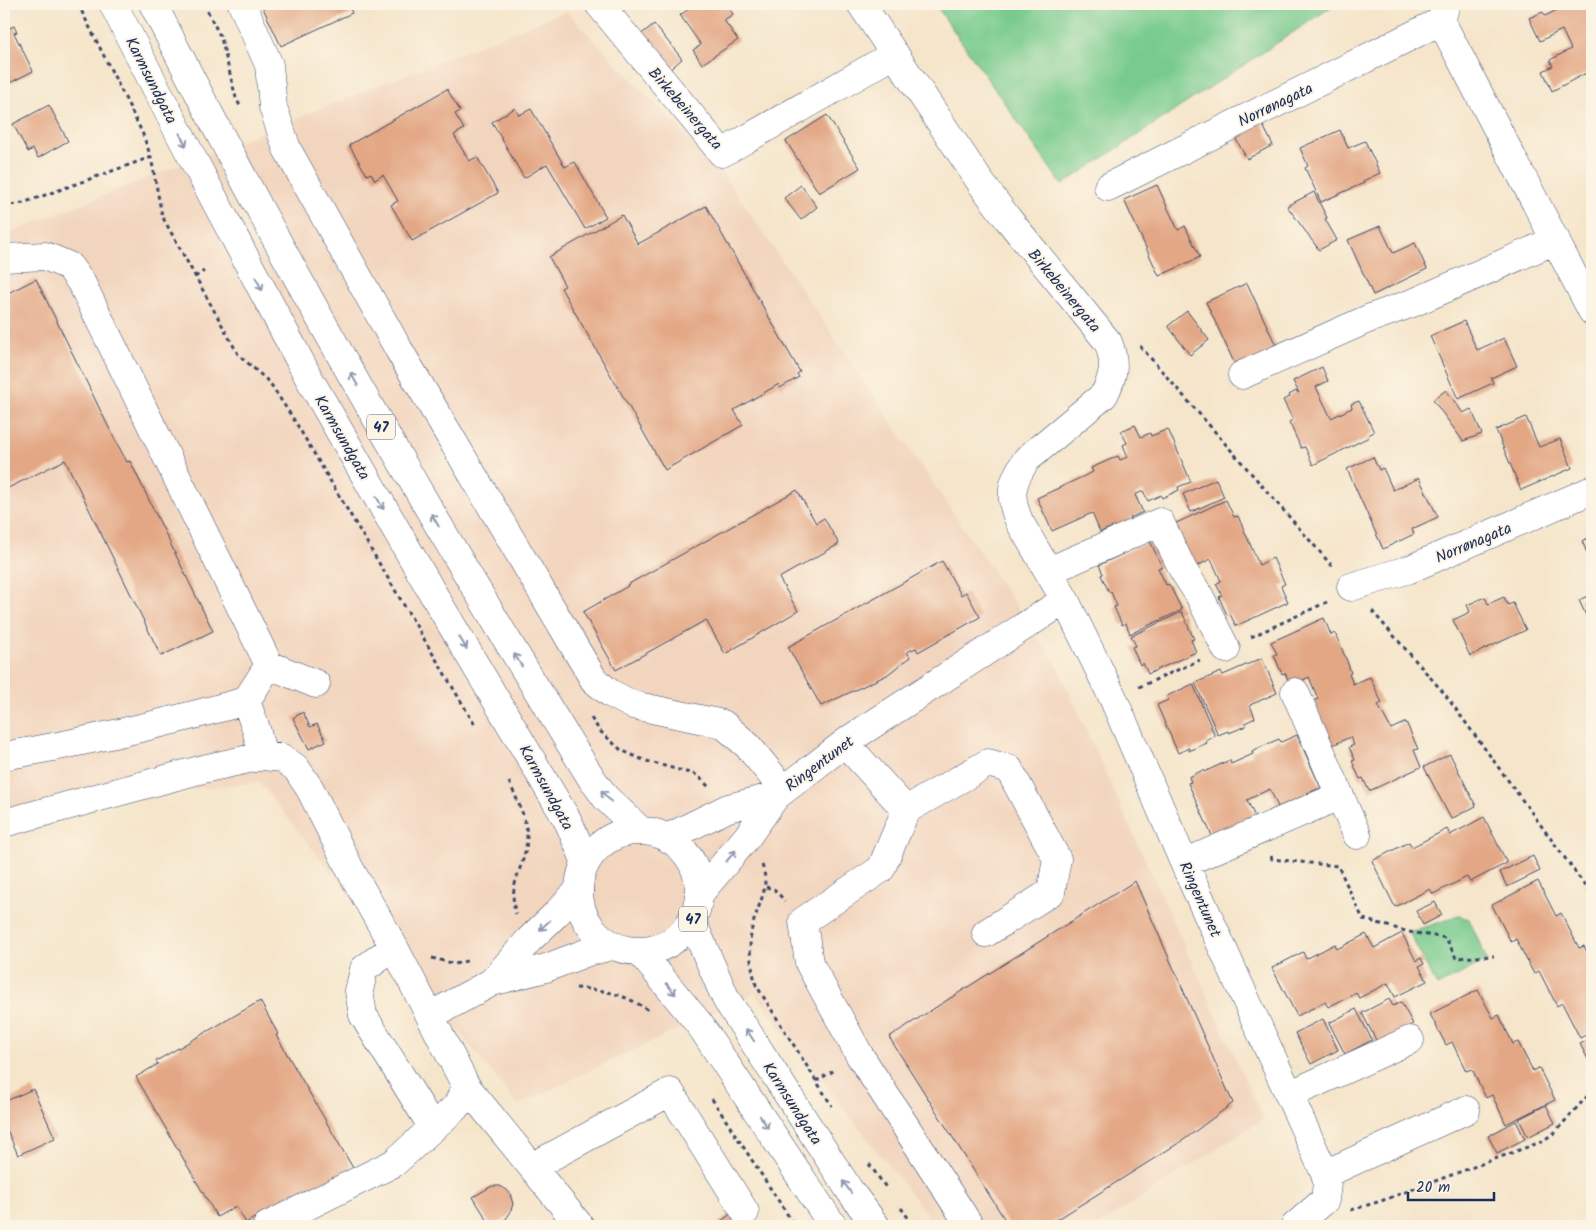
<svg xmlns="http://www.w3.org/2000/svg" width="1596" height="1230" viewBox="0 0 1596 1230" font-family="Kalam,sans-serif">
	<style>
		.built { fill: #f2d5be }
		.green { fill: #78cb8d; stroke: #4a7d76 }
		.building { fill: #e3a785 }
		.lines { fill: none; stroke-linecap: round; stroke-linejoin: round }
		.minor-casing { stroke: #3c4a6e; stroke-width: 29 }
		.major-casing { stroke: #3c4a6e; stroke-width: 29 }
		.path { stroke: #3c4a6e; stroke-width: 3; stroke-dasharray: 4 4; stroke-linecap: butt }
		.minor { stroke: #fff; stroke-width: 28 }
		.major { stroke: #fff; stroke-width: 28 }
		.oneway { stroke: #8d97ae }
		.labels { text-anchor: middle; stroke-width: 4; stroke-linejoin: round; paint-order: stroke }
		.shield { fill: #fcf5e5; stroke: #5e6a86; stroke-width: 1 }
		.shield-label { font-size: 15px; font-weight: bold; fill: #1b2f5e }
		.street-label { font-size: 16px; fill: #1b2f5e; stroke: #fcf5e5 }
	</style>
	<rect width="100%" height="100%" fill="#fcf5e5"/>
	<filter id="ink" filterUnits="userSpaceOnUse"><feTurbulence type="fractalNoise" baseFrequency=".02" numOctaves="2"/><feDisplacementMap in="SourceGraphic" scale="10" xChannelSelector="R" yChannelSelector="G"/><feConvolveMatrix kernelMatrix="1 2 1 2 8 2 1 2 1" color-interpolation-filters="sRGB"/></filter>
	<filter id="wash" filterUnits="userSpaceOnUse"><feTurbulence type="fractalNoise" baseFrequency=".0096" numOctaves="4" result="noise"/><feDisplacementMap in="SourceGraphic" scale="20" xChannelSelector="R" yChannelSelector="G"/><feGaussianBlur stdDeviation="1.12" result="paint"/><feColorMatrix in="noise" values="0 0 0 0 0 0 0 0 0 0 0 0 0 0 0 0 0 1.4 0 .05"/><feComposite in="paint" operator="in"/></filter>
	<g filter="url(#wash)">
		<rect width="100%" height="100%" fill="#f5e5ca"/>
		<path class="built" d="M566,11L725,177L1057,666L1263,1119L1097,1226H936L754,993L518,1105L259,782L4,809V235Z"/>
		<path class="green" d="M935,4H1336L1062,185Z
			M1459,916L1469,919L1487,960L1437,986L1409,932Z"/>
		<g id="blocks">
			<path class="building" d="M261,4H348L352,13L281,46Z
				M618,4H635L622,10Z
				M697,4H726L733,14L724,20L738,40L702,64L693,50L701,45L680,15Z
				M1569,4H1592V70L1552,91L1543,71L1553,66L1550,60L1571,49L1562,30L1540,41L1529,18L1543,12L1545,16Z
				M654,24L682,59L668,71L639,36Z
				M14,26L17,32L14,33L33,71L4,86V31Z
				M447,89L460,111L455,114L464,129L454,135L469,161L477,157L498,193L412,241L391,205L398,201L383,175L375,180L371,173L367,175L349,145Z
				M49,105L68,141L38,158L33,149L28,152L13,124Z
				M515,108L519,115L531,109L565,167L575,162L606,217L585,229L547,164L524,178L492,122Z
				M827,115L860,168L819,193L786,141Z
				M1259,118L1273,145L1247,159L1232,132Z
				M1340,130L1348,148L1365,141L1380,173L1363,181L1364,183L1321,202L1305,168L1308,166L1300,148Z
				M801,185L817,207L801,220L784,198Z
				M1157,185L1178,230L1185,226L1200,257L1159,276L1124,200Z
				M1314,192L1327,218L1325,219L1337,240L1319,250L1287,206Z
				M706,206L800,372L797,374L799,377L780,388L779,384L734,410L743,425L665,470L561,288L565,286L549,257L622,215L638,244Z
				M1380,226L1393,253L1415,243L1427,269L1373,295L1348,240Z
				M36,279L112,434L127,462L130,461L213,631L161,656L65,460L4,490V295Z
				M1247,283L1279,352L1238,371L1206,302Z
				M1187,311L1209,340L1190,355L1168,326Z
				M1464,321L1477,350L1504,338L1517,366L1491,378L1493,383L1458,399L1430,336Z
				M1322,367L1328,381L1316,387L1331,418L1352,408L1351,404L1359,401L1374,432L1368,435L1369,437L1313,465L1305,447L1301,448L1289,422L1293,420L1283,400L1290,397L1289,395L1296,391L1299,393L1293,381Z
				M1446,390L1463,413L1471,409L1482,434L1463,441L1433,400Z
				M1526,417L1539,447L1560,439L1572,468L1521,490L1496,430Z
				M1135,425L1141,437L1150,433L1151,436L1168,429L1191,482L1178,487L1179,490L1162,498L1161,495L1148,501L1143,491L1135,495L1143,512L1130,518L1132,521L1114,528L1113,527L1100,532L1092,513L1052,531L1037,498L1093,472L1091,468L1118,456L1120,460L1128,457L1123,445L1127,443L1121,431Z
				M1373,457L1379,470L1383,468L1393,490L1419,478L1438,517L1412,529L1414,534L1383,549L1347,469Z
				M1216,479L1224,497L1191,512L1183,494Z
				M797,490L816,523L824,518L839,544L779,578L798,611L725,654L706,620L616,670L583,612L628,586L627,585Z
				M1226,500L1234,517L1238,516L1259,565L1273,558L1285,584L1281,586L1288,602L1236,626L1230,614L1227,615L1219,597L1222,595L1216,584L1221,581L1211,559L1193,568L1174,524Z
				M1592,536V565L1582,541Z
				M1150,541L1162,567L1158,568L1166,585L1169,584L1182,610L1130,634L1126,623L1122,625L1114,607L1117,606L1111,592H1109L1101,575L1103,574L1099,565Z
				M942,561L961,595L966,592L980,617L918,652L916,648L907,652L910,657L887,675L821,706L788,647Z
				M1592,594V629L1579,600Z
				M1485,597L1488,604L1504,597L1508,605L1513,603L1526,630L1470,656L1453,620L1470,612L1467,605Z
				M1182,612L1194,639L1191,640L1196,652L1148,674L1143,663L1140,665L1132,647L1136,646L1131,636Z
				M1324,618L1331,635L1335,633L1347,661L1351,673L1349,674L1353,684L1370,677L1382,703L1378,705L1391,729L1406,722L1418,749L1414,750L1421,767L1369,791L1363,778L1360,779L1352,761L1355,760L1349,747L1354,745L1350,737L1333,745L1313,701L1318,699L1309,677L1291,686L1285,673L1282,674L1274,655L1277,654L1271,642Z
				M1262,658L1277,693L1250,705L1255,718L1245,723L1246,726L1229,733L1228,731L1218,735L1195,683L1221,672L1223,675Z
				M1193,684L1215,736L1206,741L1207,743L1189,751V748L1178,753L1157,705L1168,700L1167,696Z
				M303,712L310,727L317,724L326,741L309,749L293,718Z
				M1297,735L1321,788L1307,793L1309,796L1291,804L1290,802L1278,807L1270,789L1247,800L1255,817L1242,823L1243,825L1225,833L1224,831L1212,836L1188,783L1191,782L1189,777L1203,770L1204,772L1230,760L1231,764L1253,754L1252,751L1279,739L1281,742Z
				M1450,754L1476,806L1451,819L1424,767Z
				M1484,817L1507,863L1470,882L1467,877L1433,894L1430,889L1395,907L1372,861L1409,842L1412,847L1447,829L1450,835Z
				M1533,856L1540,871L1507,887L1500,872Z
				M1135,881L1233,1103L1185,1139L1047,1226H1009L889,1037Z
				M1538,881L1556,916L1561,913L1579,948L1584,946L1592,962V1032L1580,1038L1562,1003L1557,1006L1539,971L1534,974L1516,939L1511,942L1492,905Z
				M1435,902L1442,915L1423,925L1416,911Z
				M1402,933L1416,961L1421,958L1424,964L1419,966L1427,981L1395,997L1388,983L1359,998L1356,993L1328,1007L1325,1002L1297,1016L1272,968L1303,952L1306,959L1335,944L1337,949L1366,934L1374,948Z
				M1478,990L1493,1018L1499,1015L1513,1044L1518,1042L1533,1071L1539,1068L1555,1100L1506,1124L1492,1095L1486,1098L1472,1069L1466,1071L1452,1042L1446,1045L1430,1014Z
				M1389,999L1393,1006L1401,1002L1413,1024L1378,1044L1362,1013Z
				M260,1001L278,1034L276,1035L353,1168L267,1217L264,1212L246,1223L236,1206L217,1217L136,1077L158,1064L156,1061Z
				M1356,1009L1372,1040L1345,1054L1329,1023Z
				M1323,1019L1338,1050L1311,1064L1295,1033Z
				M1592,1038V1062L1590,1063L1580,1044Z
				M33,1089L55,1138L18,1155L4,1123V1102Z
				M1546,1105L1555,1123L1528,1137L1519,1119Z
				M1516,1121L1525,1139L1497,1153L1488,1136Z
				M492,1186H500L507,1190L510,1194L513,1204L510,1213L506,1219L493,1226H491L473,1197Z
				M733,1212L744,1226H715Z"/>
		</g>
	</g>
	<g filter="url(#ink)">
		<use href="#blocks" fill-opacity="0" stroke="#3c4a6e" stroke-width="1"/>
		<g class="lines">
			<defs>
				<path id="minor" d="M242,4L269,65L273,107L287,149L399,350L594,680L610,693L633,705L723,724L748,746L784,790
					M599,4L722,153L895,54
					M1441,21L1592,311
					M1108,187L1441,21L1446,4
					M4,258L45,256L69,266L82,284L269,665L246,701C166,723 86,742 4,756
					M1242,375L1368,319L1415,302L1556,240
					M1049,571L1160,522L1183,570L1199,595L1226,649
					M1351,587L1410,569L1592,490
					M1065,600L1113,698L1184,863L1325,1174L1327,1183L1325,1200L1295,1226
					M269,665L316,684
					M1295,692L1357,835
					M246,701L256,729L263,756
					M845,743L906,810L881,869L803,921L809,963L860,1056L970,1226
					M906,810L988,763L1009,769L1057,859L1051,892L986,933
					M4,823L203,769L263,756L282,758L296,768L310,789L351,871L394,947L430,1016L492,982L546,968L588,952L613,946
					M667,838L728,808L776,796
					M1184,863L1339,796
					M700,893L747,837L776,796L784,790L850,739L1065,600L1019,521C1008,495 1011,482 1027,459L1104,395C1114,376 1116,362 1108,342L1008,219L981,183L861,4
					M394,947L364,969L359,991L363,1015L433,1128
					M492,982L529,940L555,915L579,890
					M466,1086L580,1226
					M1289,1095L1410,1040
					M532,1167L670,1092L745,1212
					M1325,1174L1466,1110
					M267,1226L394,1163L457,1106L466,1086L430,1016"/>
				<path id="major" d="M113,4L175,125L310,380L432,592L569,823L586,863
					M153,4C286,269 435,526 592,779L606,798L641,831
					M579 891a60 60 0 1 1 120 0a60 60 0 1 1-120 0Z
					M692,921L726,999L850,1191L876,1226
					M640,952L700,1025L833,1226"/>
			</defs>
			<use href="#minor" class="minor-casing"/>
			<use href="#major" class="major-casing"/>
			<path class="path" d="M78,4L142,132L151,157L162,216L238,354L270,383L296,423L475,725
				M204,4L221,38L236,98L241,108
				M4,206L23,203L151,157
				M195,277L204,271
				M1140,346L1333,567
				M1372,611L1444,693L1592,895
				M1251,637L1327,602
				M1139,687L1200,660
				M591,718L600,731L621,750L643,760L697,775L709,787
				M509,782C517,800 526,816 527,836C527,866 506,883 516,914
				M1271,856L1272,859L1338,866L1363,919L1409,932L1446,938L1456,958L1494,956
				M762,865C771,889 757,905 752,928C748,948 751,966 756,985L832,1106
				M766,887L774,889L785,901
				M432,958L455,964L470,960
				M576,988C606,990 624,994 650,1011
				M816,1081L835,1070
				M712,1099L795,1226
				M869,1164L887,1189
				M901,1208L914,1226
				M1351,1210L1381,1201L1541,1142L1554,1133L1592,1091"/>
			<use href="#minor" class="minor"/>
			<use href="#major" class="major"/>
		</g>
		<defs><path id="oneway-shaft" d="M-6 0H5M1.5-3L5.5 0L1.5 3" fill="none" stroke-width="1.6" stroke-linecap="round" stroke-linejoin="round" transform="scale(1.25)"/></defs>
		<g class="oneway">
			<use href="#oneway-shaft" transform="translate(183 140) rotate(62)"/>
			<use href="#oneway-shaft" transform="translate(259 284) rotate(62)"/>
			<use href="#oneway-shaft" transform="translate(354 379) rotate(-119)"/>
			<use href="#oneway-shaft" transform="translate(380 503) rotate(60)"/>
			<use href="#oneway-shaft" transform="translate(435 520) rotate(-121)"/>
			<use href="#oneway-shaft" transform="translate(463 643) rotate(59)"/>
			<use href="#oneway-shaft" transform="translate(518 660) rotate(-122)"/>
			<use href="#oneway-shaft" transform="translate(606 796) rotate(-131)"/>
			<use href="#oneway-shaft" transform="translate(731 856) rotate(-50)"/>
			<use href="#oneway-shaft" transform="translate(545 925) rotate(137)"/>
			<use href="#oneway-shaft" transform="translate(671 989) rotate(51)"/>
			<use href="#oneway-shaft" transform="translate(750 1035) rotate(-123)"/>
			<use href="#oneway-shaft" transform="translate(764 1122) rotate(57)"/>
			<use href="#oneway-shaft" transform="translate(847 1187) rotate(-124)"/>
		</g>
	</g>
	<g class="labels">
		<g class="shield">
			<rect x="367" y="414.5" width="28" height="25" rx="4"/>
			<rect x="679" y="906.5" width="28" height="25" rx="4"/>
		</g>
		<g class="shield-label">
			<text x="381" y="432">47</text>
			<text x="693" y="924">47</text>
		</g>
		<g class="street-label">
			<text transform="translate(152 80) rotate(63)" y="6">Karmsundgata</text>
			<text transform="translate(1275 104) rotate(-26)" y="6">Norrønagata</text>
			<text transform="translate(686 108) rotate(49)" y="6">Birkebeinergata</text>
			<text transform="translate(1065 290) rotate(50)" y="6">Birkebeinergata</text>
			<text transform="translate(343 437) rotate(60)" y="6">Karmsundgata</text>
			<text transform="translate(1473 542) rotate(-23)" y="6">Norrønagata</text>
			<text transform="translate(819 763) rotate(-37)" y="6">Ringentunet</text>
			<text transform="translate(547 787) rotate(61)" y="6">Karmsundgata</text>
			<text transform="translate(1201 899) rotate(66)" y="6">Ringentunet</text>
			<text transform="translate(793 1103) rotate(57)" y="6">Karmsundgata</text>
		</g>
	</g>
	<rect width="1596" height="1230" fill="none" stroke="#fcf5e5" stroke-width="20"/>
	<path d="M1408 1192v8h86v-8" fill="none" stroke="#1b2f5e" stroke-width="2.5"/>
	<text x="1416" y="1192" font-size="15" fill="#1b2f5e" stroke="#fcf5e5" stroke-width="4" paint-order="stroke">20 m</text>
</svg>
